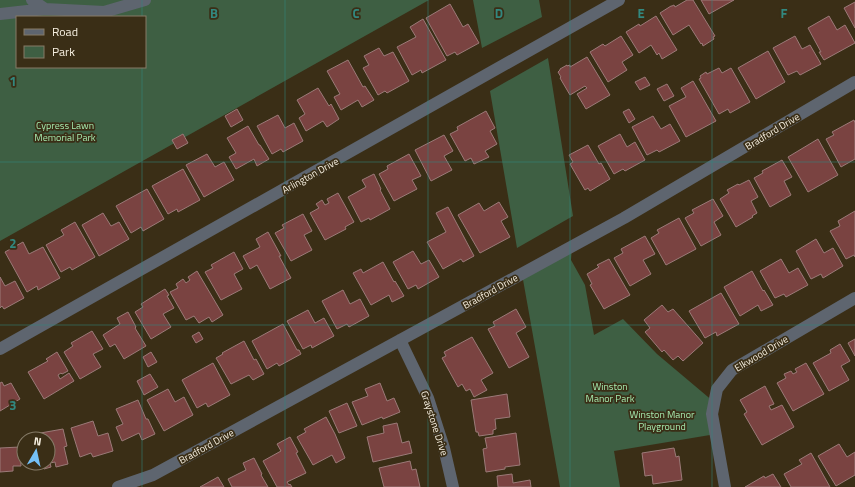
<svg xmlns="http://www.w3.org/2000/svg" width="855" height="487" viewBox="0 0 855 487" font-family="'Titillium Web',sans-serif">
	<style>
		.green { fill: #3e5f43; fill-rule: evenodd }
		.building { fill: #7a4341; stroke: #9b7a78 }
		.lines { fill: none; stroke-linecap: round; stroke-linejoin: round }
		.minor { stroke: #5e656f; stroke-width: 12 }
		.grid { fill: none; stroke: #32887f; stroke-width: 1; stroke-opacity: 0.55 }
		.labels { text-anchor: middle; stroke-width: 3.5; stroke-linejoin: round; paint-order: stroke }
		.park-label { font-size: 10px; fill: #a5eaaf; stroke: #3a2e16 }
		.street-label { font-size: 10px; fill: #f6efe0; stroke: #3a2e16 }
		.grid-label { font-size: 13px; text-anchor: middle; font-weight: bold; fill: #32887f; stroke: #3a2e16; stroke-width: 3.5; stroke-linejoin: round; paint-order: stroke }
	</style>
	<rect width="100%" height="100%" fill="#3a2e16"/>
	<path class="green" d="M0,0H429L0,241ZM17,17H145V67H17Z
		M473,0H539L542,17L482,48Z
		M548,58L573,216L517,248L490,91Z
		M572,246L571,260L585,285L594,335L623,319L657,354L714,402L716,434L614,451L620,487H560L522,274Z"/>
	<path class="building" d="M687,0H693L715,36L713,37L714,39L703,46L702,43L701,44L689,25L673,35L660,13L671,6H672L674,5L675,7Z
		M701,0H734L709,14Z
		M855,2V28L844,8Z
		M450,4L463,27L468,24L479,43L457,55L455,52L447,56L426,18Z
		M656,16L677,50L662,59L659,53L657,55L651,45L639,53L626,32L639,24L640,26Z
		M829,16L837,30L845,25L855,43L824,60L819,52H821L808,28Z
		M423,19L446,60L422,73L421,70L412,75L397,47L416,37L410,27Z
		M621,36L633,55L622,62L627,70L608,82L590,52L603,44L605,46Z
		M795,36L802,49L810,45L821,64L800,75L797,71L788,75L773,48Z
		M379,48L384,56L393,52L409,81L387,93L385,91L378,95L363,68L369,65L364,56Z
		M768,51L785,82L756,99L738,68Z
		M587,57L610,95L586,109L577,94L587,88L585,86L570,95L560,78L561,77L558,72L560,70V69L567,65V66L570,65V67Z
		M348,60L363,87L365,86L374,100L362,107L358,100L341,110L334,97L340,94L327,71Z
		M719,68L722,73L731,68L750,102L730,113L728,109L719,114L699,79L701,78L700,76L706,72L707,74Z
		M645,77L650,85L640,90L635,82Z
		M693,81L716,121L686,137L669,106L686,97L681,88Z
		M667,84L674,96L664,101L657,89Z
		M318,88L329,106L331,104L339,119L327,127L323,121L306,131L299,118L305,114L297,100Z
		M237,109L243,120L231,127L225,116Z
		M629,109L635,119L629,123L623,112Z
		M486,111L495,128L490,131L497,144L485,151L489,157L474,164L471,158L465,161L450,134L458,130L457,127Z
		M278,115L285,128L294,123L303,141L283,152L281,149L272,154L257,126Z
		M653,116L661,129L670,124L680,141L659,152L657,150L647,155L632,127Z
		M854,120L855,123V159L841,167L826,139L834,135L832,132Z
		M248,126L259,145H260L269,159L257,166L254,159L236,169L229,157L236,153L227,138Z
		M183,134L188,143L177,149L172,140Z
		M620,134L627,147L635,142L645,160L625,171L623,169L614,174L598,146Z
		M444,135L453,151L444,156L452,170L431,181L415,150Z
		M818,139L838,175L808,192L788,157Z
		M588,145L599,164L601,163L610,179L590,191L588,188L585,190L570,164L573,162L569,155Z
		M207,154L215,167L224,162L234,180L204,197L186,165Z
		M409,154L421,176L412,180L417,189L394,201L379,174L388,169L387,166Z
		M782,160L792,177L784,181L791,195L770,207L754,178L763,173L762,171Z
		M183,169L200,200L178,212L177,209L168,214L152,186Z
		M374,174L381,189L380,190L390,209L370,220L369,218L361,222L348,197L366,187L362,180Z
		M749,180L758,197L751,201L757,213L752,216L753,217L736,227L720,199L729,193L727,190L738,184L739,185Z
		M147,189L164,219L143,231L141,227L131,233L116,206Z
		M338,193L354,222L345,227L346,229L325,240L310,213L319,208L316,204L322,200L325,205L329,203L327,199Z
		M713,199L723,216L714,222L721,235L701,246L685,218L694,213L692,210Z
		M499,202L508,217L501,221L510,237L480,253L458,215L479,203L484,211Z
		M448,207L474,256L463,262L461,259L443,269L427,242L446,232L436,213Z
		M855,211V257L854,255L846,259L830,231L840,226L838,221Z
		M103,213L111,226L119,222L129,239L99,256L82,225Z
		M303,214L312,231L304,235L312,250L291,261L275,233L284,228L282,225Z
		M679,218L696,249L666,265L651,238L659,233L657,230Z
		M75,222L95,257L72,270L70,267L61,272L46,245L64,235L61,230Z
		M268,232L281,256H279L291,278L270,289L257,265L250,269L243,256L260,247L256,239Z
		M645,236L655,254L643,260L651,274L630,286L614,258L623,253L621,249Z
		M816,239L824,253L833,248L843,266L823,278L821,274L811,279L796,251Z
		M23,242L29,254L43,247L60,278L38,290L37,286L27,292L5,252Z
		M413,251L421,264L429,260L439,277L418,289L416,285L408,289L393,262Z
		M234,252L243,269L234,274L242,289L221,300L205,272L213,268L211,265Z
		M609,259L630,295L604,309L590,285L592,284L587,274L599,267L597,265Z
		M781,259L789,273L798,268L808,285L786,297L784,294L775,298L760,271Z
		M383,262L394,282L395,281L404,296L392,302L389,295L371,305L353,273L361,269L363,273Z
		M197,271L223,315L212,322L209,317L199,323L194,316L186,320L170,292L178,288L176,284L183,279L186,283L190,280L188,277Z
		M752,271L763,291L764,290L773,305L761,311L758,305L740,316L724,287Z
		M0,277L5,286L15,281L24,298L4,309L2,306L0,308Z
		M165,289L169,295L167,296L174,308L163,314L171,327L151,339L135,312L143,307L141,304Z
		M343,290L350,304L360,299L369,316L349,327L347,324L337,329L322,301Z
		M721,293L739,324L717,336L716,332L705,338L689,311Z
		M662,305L668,312L673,309L703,343L683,361L678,356L673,360L664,350L662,352L645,332L650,328L644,320Z
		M516,309L526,327L516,333L529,357L509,368L488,329L495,326L493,322Z
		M308,310L315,323L324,318L334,336L312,348L311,345L303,349L287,321Z
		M128,312L136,327L135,328L146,346L124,359L115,344L110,347L103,335L120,324L117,318Z
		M283,324L297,350H299L301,354L279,366L277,363L267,369L252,341Z
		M92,331L103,349L93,354L101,367L80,379L64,352L73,346L71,343Z
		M199,332L203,339L196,343L192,336Z
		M472,337L493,373L481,380L487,390L474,397L470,389L466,391L462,384L458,387L442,358L446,356L444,352Z
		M855,339V356L848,343Z
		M244,341L254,360L256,359L264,374L253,380L249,375L231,384L216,358L223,354L222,353Z
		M840,344L850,361L841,366L849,380L829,391L813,363L831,353L830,350Z
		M57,352L68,371L62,374L61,373L58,375L60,379L69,373L74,381L44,399L28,372L48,361L46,359Z
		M151,352L157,362L148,367L143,357Z
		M213,363L230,395L208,407L206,403L197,408L182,380Z
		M806,363L824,394L793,411L777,383L786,378L784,374L791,371L793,374L797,372L795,369Z
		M150,374L158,387L144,395L137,381Z
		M2,382L4,386L11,383L20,399L0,411V383Z
		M380,383L387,401L394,398L400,412L383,419L382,417L362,425L352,402L368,396L365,389Z
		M765,386L774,404L769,406L771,410L782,405L794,427L762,445L744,414L747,412L740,400Z
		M168,389L175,402L184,397L193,415L164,431L147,400Z
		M507,394L510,417L495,419L496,429L493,430V434L479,436L478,432H476L471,400Z
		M138,400L146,419H148L155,434L142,440L139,433L122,441L116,427L123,424L116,409Z
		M347,403L357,426L339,433L329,411Z
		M326,417L335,434L345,458L336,463L332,455L313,465L297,437L306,432L304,429Z
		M93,421L98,436L108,433L113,451L93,457L91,453L80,457L71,428Z
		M397,423L402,443L409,441L412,453L373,462L367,437L384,433L383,426Z
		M63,429L67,446L64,447L68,464L56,467L55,462L50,463L51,467L44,469L43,465L36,466V463H48V439H29V435Z
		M516,433L520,465L505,467V469L486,472L483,449L487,448L485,438Z
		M290,437L298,452L296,453L306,473L287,482L289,485L290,484L292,487H277L263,461L281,451L277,444Z
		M839,444L847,457L855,452V475L836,486L818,456Z
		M20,447L21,466H13V471L0,472V448Z
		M674,448L676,457L679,456L682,480L653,484L652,475L645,476L642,453Z
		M811,453L830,487H791L784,474L802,464L799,460Z
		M254,458L262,474L261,475L268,487H232L228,479L246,470L243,463Z
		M410,461L412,470L416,469L420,487H384L379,468Z
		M512,474L513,483L530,480L531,487H498L497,476Z
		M773,474L781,487H745L764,476L765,478Z
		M218,477L224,487H200Z"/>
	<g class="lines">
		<path class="minor" d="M32,0L45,9L104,12L145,0
			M0,14L45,9
			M400,340L428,398L444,448L453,487
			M0,349L619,0
			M118,487L153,475L624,218L855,82
			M725,487L712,414L717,389L732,370L855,298"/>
	</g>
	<path class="grid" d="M142,0V17M285,0V487M428,0V487M570,0V487M712,0V487M142,67V487M0,162H855M0,325H855"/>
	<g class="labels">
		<g class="park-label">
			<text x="65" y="129">Cypress Lawn<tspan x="65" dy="12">Memorial Park</tspan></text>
			<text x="610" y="390">Winston<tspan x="610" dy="12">Manor Park</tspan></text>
			<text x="662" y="418">Winston Manor<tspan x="662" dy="12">Playground</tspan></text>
		</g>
		<g class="street-label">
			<text transform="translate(772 131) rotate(-31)" y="4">Bradford Drive</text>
			<text transform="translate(310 175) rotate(-29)" y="4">Arlington Drive</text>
			<text transform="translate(490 291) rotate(-29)" y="4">Bradford Drive</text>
			<text transform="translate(761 353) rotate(-31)" y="4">Elkwood Drive</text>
			<text transform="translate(435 423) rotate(72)" y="4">Graystone Drive</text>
			<text transform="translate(206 446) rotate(-29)" y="4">Bradford Drive</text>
		</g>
	</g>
	<g class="grid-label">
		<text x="214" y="18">B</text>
		<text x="356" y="18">C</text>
		<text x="499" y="18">D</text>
		<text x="641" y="18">E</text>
		<text x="784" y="18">F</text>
		<text x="13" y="86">1</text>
		<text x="13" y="248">2</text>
		<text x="13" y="410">3</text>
	</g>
	<rect x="16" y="16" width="130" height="52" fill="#3a2e16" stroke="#857b67"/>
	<rect x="24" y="29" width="20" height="6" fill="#5e656f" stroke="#857b67"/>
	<text x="52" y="36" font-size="12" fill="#f6efe0">Road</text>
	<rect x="24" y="46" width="20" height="12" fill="#3e5f43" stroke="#857b67"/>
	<text x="52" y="56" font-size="12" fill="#f6efe0">Park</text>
	<g transform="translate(36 451) rotate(9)"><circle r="19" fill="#3a2e16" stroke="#857b67"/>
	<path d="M0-3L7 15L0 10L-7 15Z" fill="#74c0f6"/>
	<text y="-6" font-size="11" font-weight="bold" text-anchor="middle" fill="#f6efe0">N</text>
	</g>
</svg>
